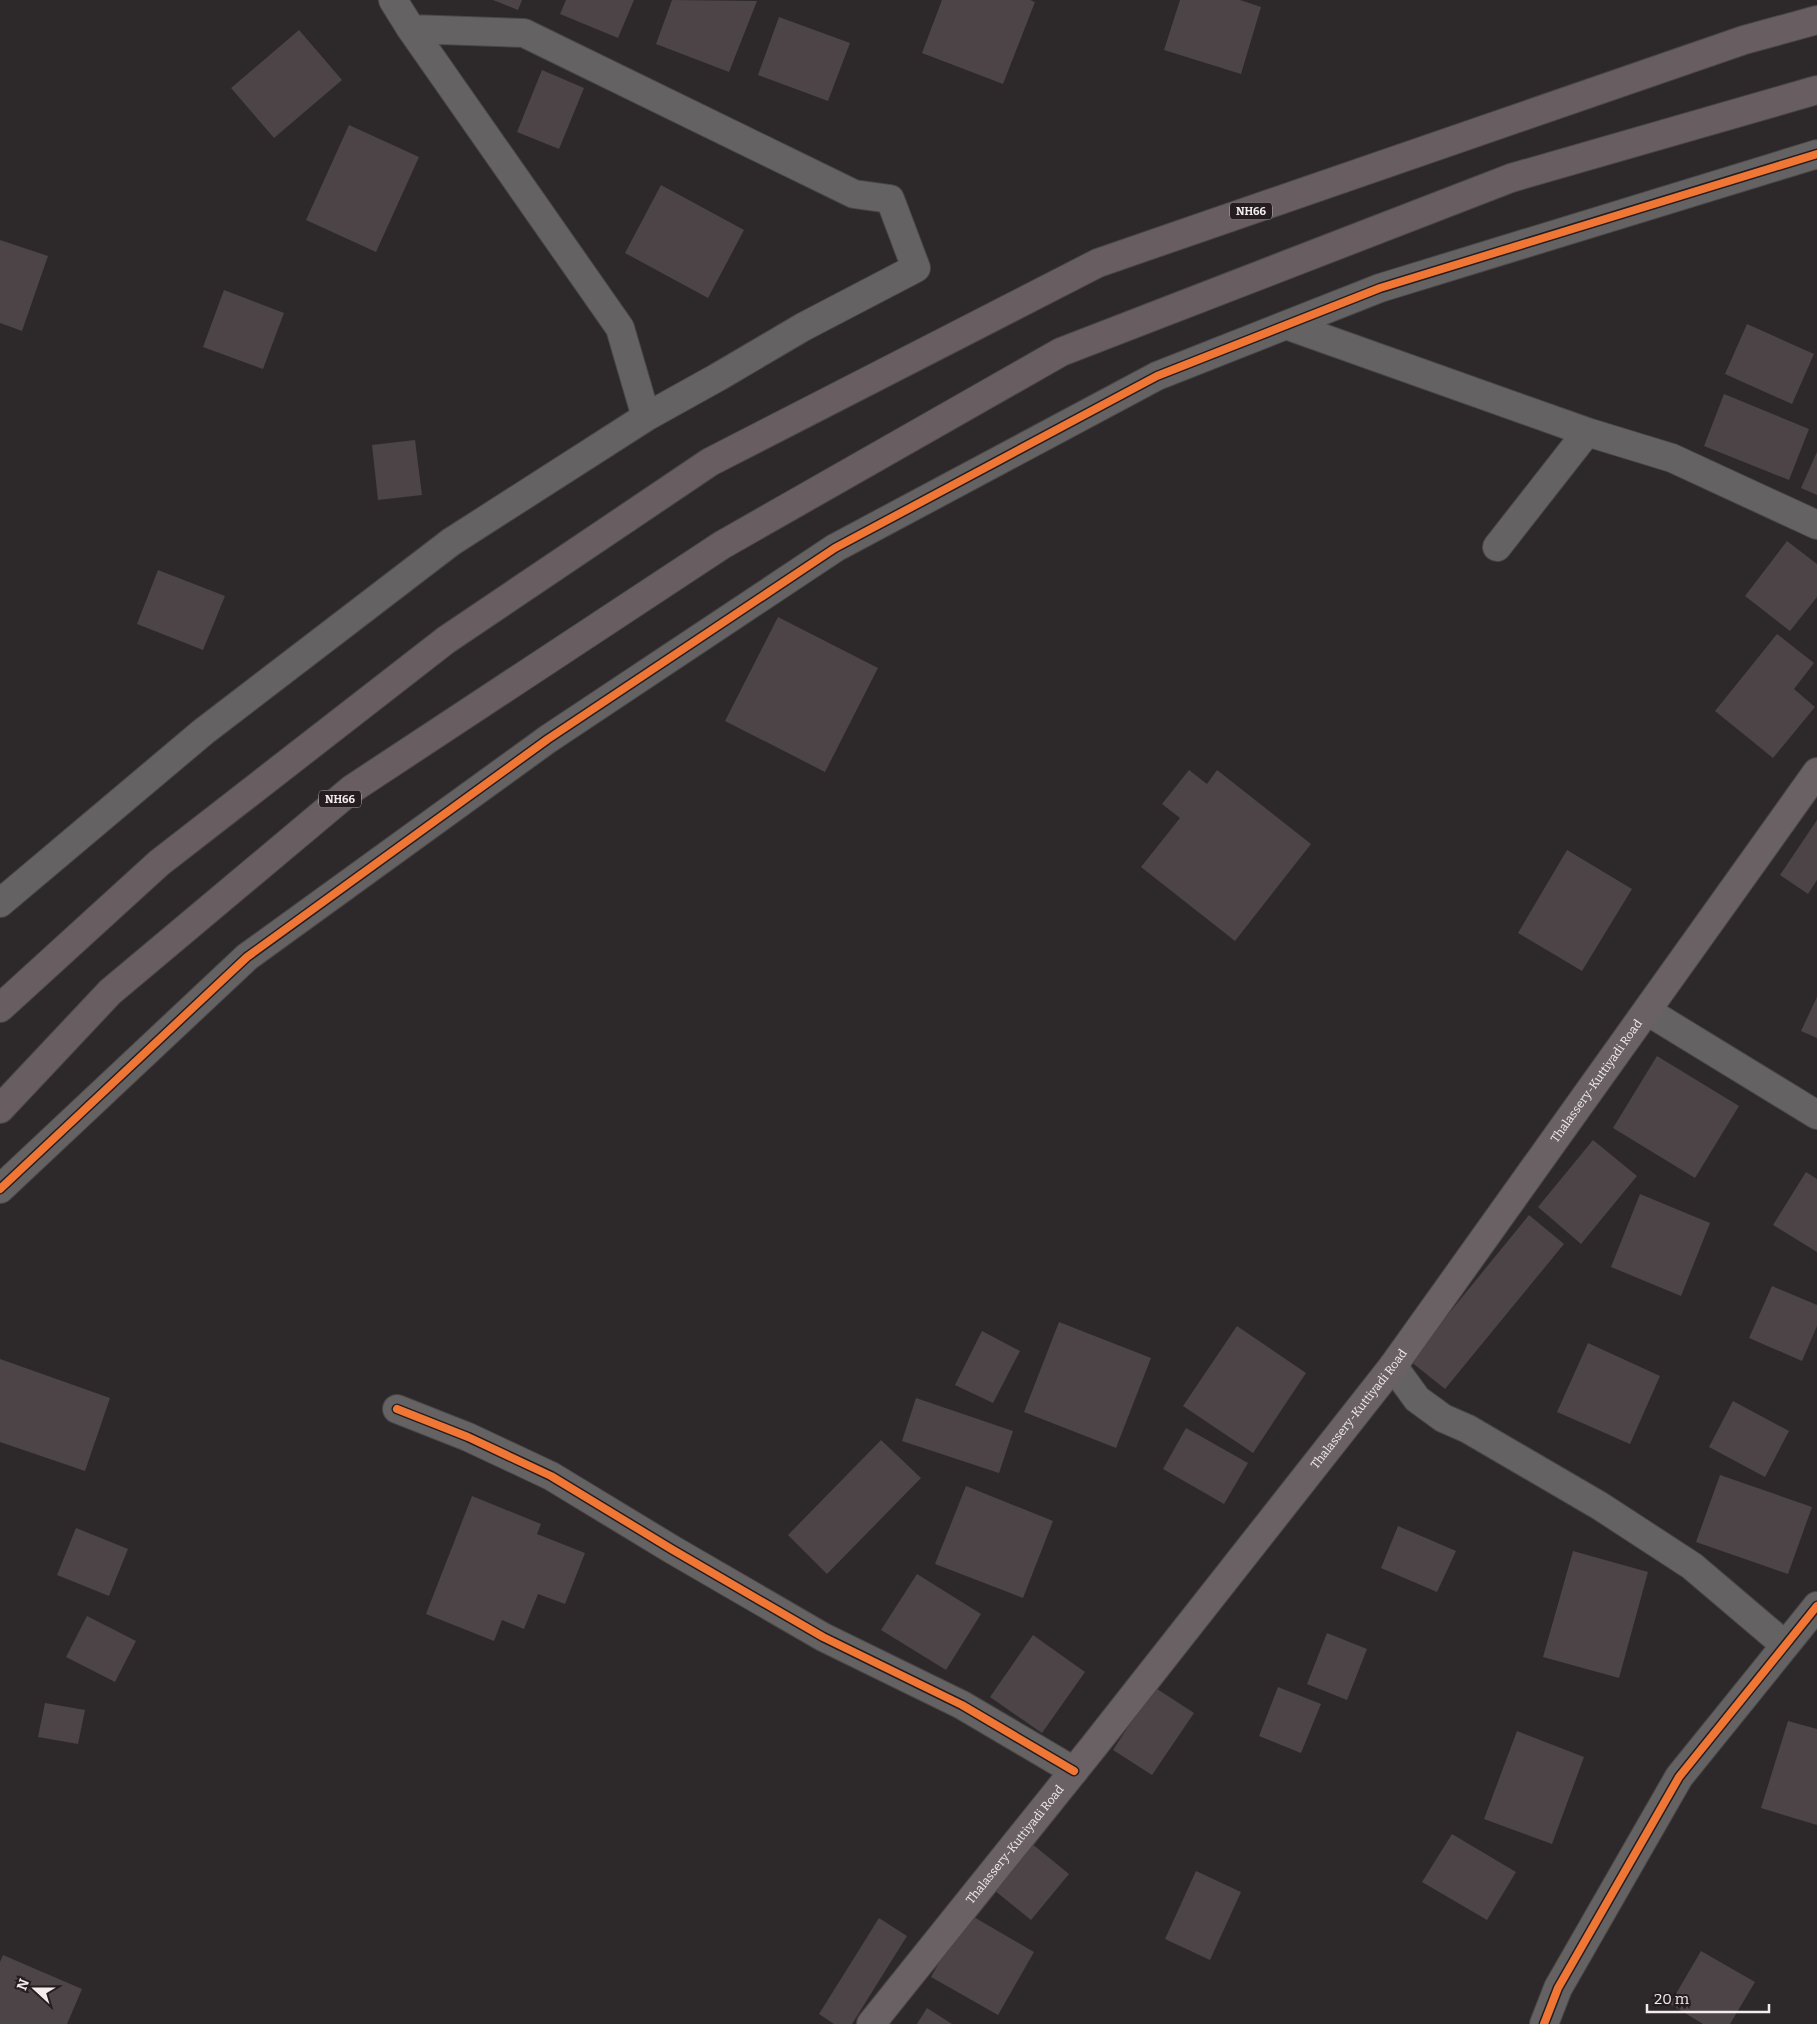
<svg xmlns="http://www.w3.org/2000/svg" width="1817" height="2024" viewBox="0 0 1817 2024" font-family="Bitter,serif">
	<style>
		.building { fill: #4c4446 }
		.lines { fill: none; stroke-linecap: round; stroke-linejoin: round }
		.minor-casing { stroke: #494647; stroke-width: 30 }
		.major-casing { stroke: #494647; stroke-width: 30 }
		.highway-casing { stroke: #494647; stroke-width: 30 }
		.minor { stroke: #656263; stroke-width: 28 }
		.major { stroke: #696164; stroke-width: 28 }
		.highway { stroke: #685e61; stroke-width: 28 }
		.cycleway-casing { stroke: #251d1f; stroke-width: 11 }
		.cycleway { stroke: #f07635; stroke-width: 8 }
		.labels { text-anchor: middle; stroke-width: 4; stroke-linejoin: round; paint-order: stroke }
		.shield { fill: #251d1f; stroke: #b4aeaf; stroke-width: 1 }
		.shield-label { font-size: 11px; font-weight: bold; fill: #f2eced }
		.street-label { font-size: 12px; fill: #f2eced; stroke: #251d1f }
	</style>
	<rect width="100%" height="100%" fill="#2d292a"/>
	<path class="building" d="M493,0H522L518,10Z
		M566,0H634L618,38L560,14Z
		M672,0L757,1L729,72L656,44Z
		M942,0H1030L1035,2L1003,84L922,53Z
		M1180,0H1240L1261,7L1241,74L1164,50Z
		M779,17L850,43L828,101L758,75Z
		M299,30L342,80L274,138L231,88Z
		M542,70L584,88L559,149L517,132Z
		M349,125L419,157L376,252L306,220Z
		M661,185L744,230L708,298L625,253Z
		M0,240L48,256L22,331L0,323Z
		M224,290L284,313L263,369L203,347Z
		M1747,324L1814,354L1792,404L1725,374Z
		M1724,394L1809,429L1789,480L1704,446Z
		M415,440L422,495L378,500L372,445Z
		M1817,452V495L1801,488Z
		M1787,541L1817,564V597L1790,631L1745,596Z
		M158,570L225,596L203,650L137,624Z
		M778,617L878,668L825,772L725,721Z
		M1777,634L1814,663L1794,689L1815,707L1773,758L1715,711Z
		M1189,770L1207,784L1217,770L1311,844L1235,941L1141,867L1180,818L1162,804Z
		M1817,820V880L1808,894L1780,875Z
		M1567,850L1632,889L1582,971L1518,933Z
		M1817,997V1038L1801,1031Z
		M1657,1056L1739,1106L1695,1178L1613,1128Z
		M1593,1140L1637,1176L1581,1244L1538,1207Z
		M1806,1172L1817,1179V1252L1773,1225Z
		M1640,1194L1710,1223L1681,1296L1611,1267Z
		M1529,1215L1564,1244L1445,1389L1410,1361Z
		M1772,1286L1817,1305V1326L1802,1361L1749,1338Z
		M1059,1322L1151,1358L1116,1448L1024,1412Z
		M1237,1326L1306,1373L1253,1453L1183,1406Z
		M982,1331L1020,1351L993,1403L955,1385Z
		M1588,1343L1660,1376L1630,1444L1557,1412Z
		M0,1359L110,1398L85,1471L0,1442Z
		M916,1398L1013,1431L999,1473L902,1441Z
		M1733,1401L1789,1431L1765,1477L1709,1447Z
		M1186,1428L1248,1463L1224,1504L1163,1469Z
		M881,1440L921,1478L827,1574L788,1535Z
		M1720,1475L1812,1507L1788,1574L1696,1542Z
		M966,1486L1053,1521L1023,1598L935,1564Z
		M472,1496L541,1524L537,1534L585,1553L565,1604L538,1594L524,1629L502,1620L494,1641L426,1614Z
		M1398,1526L1456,1551L1437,1592L1381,1568Z
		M76,1528L128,1549L109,1596L57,1575Z
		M1573,1551L1648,1572L1619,1678L1543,1657Z
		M917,1574L981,1614L946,1670L881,1630Z
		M87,1616L136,1641L115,1682L66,1657Z
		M1327,1633L1367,1649L1347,1700L1307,1684Z
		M1033,1635L1085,1672L1042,1733L990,1697Z
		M1154,1687L1194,1713L1152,1775L1113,1750Z
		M1278,1687L1321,1704L1301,1753L1259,1736Z
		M45,1703L85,1710L78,1744L38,1737Z
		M1788,1721L1817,1729V1825L1761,1808Z
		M1517,1731L1584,1757L1552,1844L1484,1819Z
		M1452,1834L1516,1872L1487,1920L1422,1882Z
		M1031,1843L1069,1874L1031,1920L994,1890Z
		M1196,1871L1241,1892L1210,1960L1165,1939Z
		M967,1913L1034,1952L998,2015L931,1977Z
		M879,1918L907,1936L852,2024H834L819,2014Z
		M1701,1951L1755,1982L1730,2024H1703L1670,2004Z
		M3,1955L82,1989L67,2024H0V1962Z
		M927,2008L952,2024H917Z"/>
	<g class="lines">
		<defs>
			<path id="minor" d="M393,0L411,29L620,328L646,417
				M1286,325L1587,432
				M1497,547L1587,432L1672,458L1817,525
				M0,903L203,732L451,542L646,417L718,377L803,327L916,268L890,199L854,194L524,33L411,29
				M1647,1011L1817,1115
				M0,1189L247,957L548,739L835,548L1157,376L1380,288L1817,154
				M1393,1366L1417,1399L1443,1418L1468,1429L1600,1506L1692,1566L1785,1645
				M397,1409L468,1437L551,1476L673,1550L823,1637L962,1705L1074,1771
				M1544,2024L1558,1988L1679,1777L1817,1606"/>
			<g id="major">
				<path id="s1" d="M871,2024L1094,1746L1393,1366L1817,772"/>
			</g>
			<path id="highway" d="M0,1008L159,863L446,640L710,462L1098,263L1744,40L1817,20
				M0,1109L110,992L352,789L722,545L1061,352L1511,178L1817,90"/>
		</defs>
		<use href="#minor" class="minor-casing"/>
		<use href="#major" class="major-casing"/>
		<use href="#highway" class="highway-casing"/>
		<use href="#minor" class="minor"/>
		<use href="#major" class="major"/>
		<use href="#highway" class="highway"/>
		<defs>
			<path id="cycleway" d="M0,1189L247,957L548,739L835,548L1157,376L1380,288L1817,154
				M397,1409L468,1437L551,1476L673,1550L823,1637L962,1705L1074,1771
				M1544,2024L1558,1988L1679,1777L1817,1606"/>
		</defs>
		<use href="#cycleway" class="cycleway-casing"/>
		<use href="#cycleway" class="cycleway"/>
	</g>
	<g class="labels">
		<g class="shield">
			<rect x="1230" y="202.5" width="42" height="17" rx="4"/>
			<rect x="319" y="790.5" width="42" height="17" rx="4"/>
		</g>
		<g class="shield-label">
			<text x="1251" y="215">NH66</text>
			<text x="340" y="803">NH66</text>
		</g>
		<g class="street-label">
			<text dy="4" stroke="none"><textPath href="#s1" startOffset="1190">Thalassery-Kuttiyadi Road</textPath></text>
			<text dy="4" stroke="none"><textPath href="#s1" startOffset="785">Thalassery-Kuttiyadi Road</textPath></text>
			<text dy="4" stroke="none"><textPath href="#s1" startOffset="230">Thalassery-Kuttiyadi Road</textPath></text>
		</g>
	</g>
	<g transform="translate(35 1989) rotate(291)" stroke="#251d1f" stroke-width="4" paint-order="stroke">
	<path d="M0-4L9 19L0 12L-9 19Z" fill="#f2eced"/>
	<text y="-8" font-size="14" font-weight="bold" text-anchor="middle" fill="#f2eced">N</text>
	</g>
	<path d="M1647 2004v8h122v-8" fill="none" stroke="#f2eced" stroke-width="2.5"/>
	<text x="1654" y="2004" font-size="15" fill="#f2eced" stroke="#251d1f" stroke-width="4" paint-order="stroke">20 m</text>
</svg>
